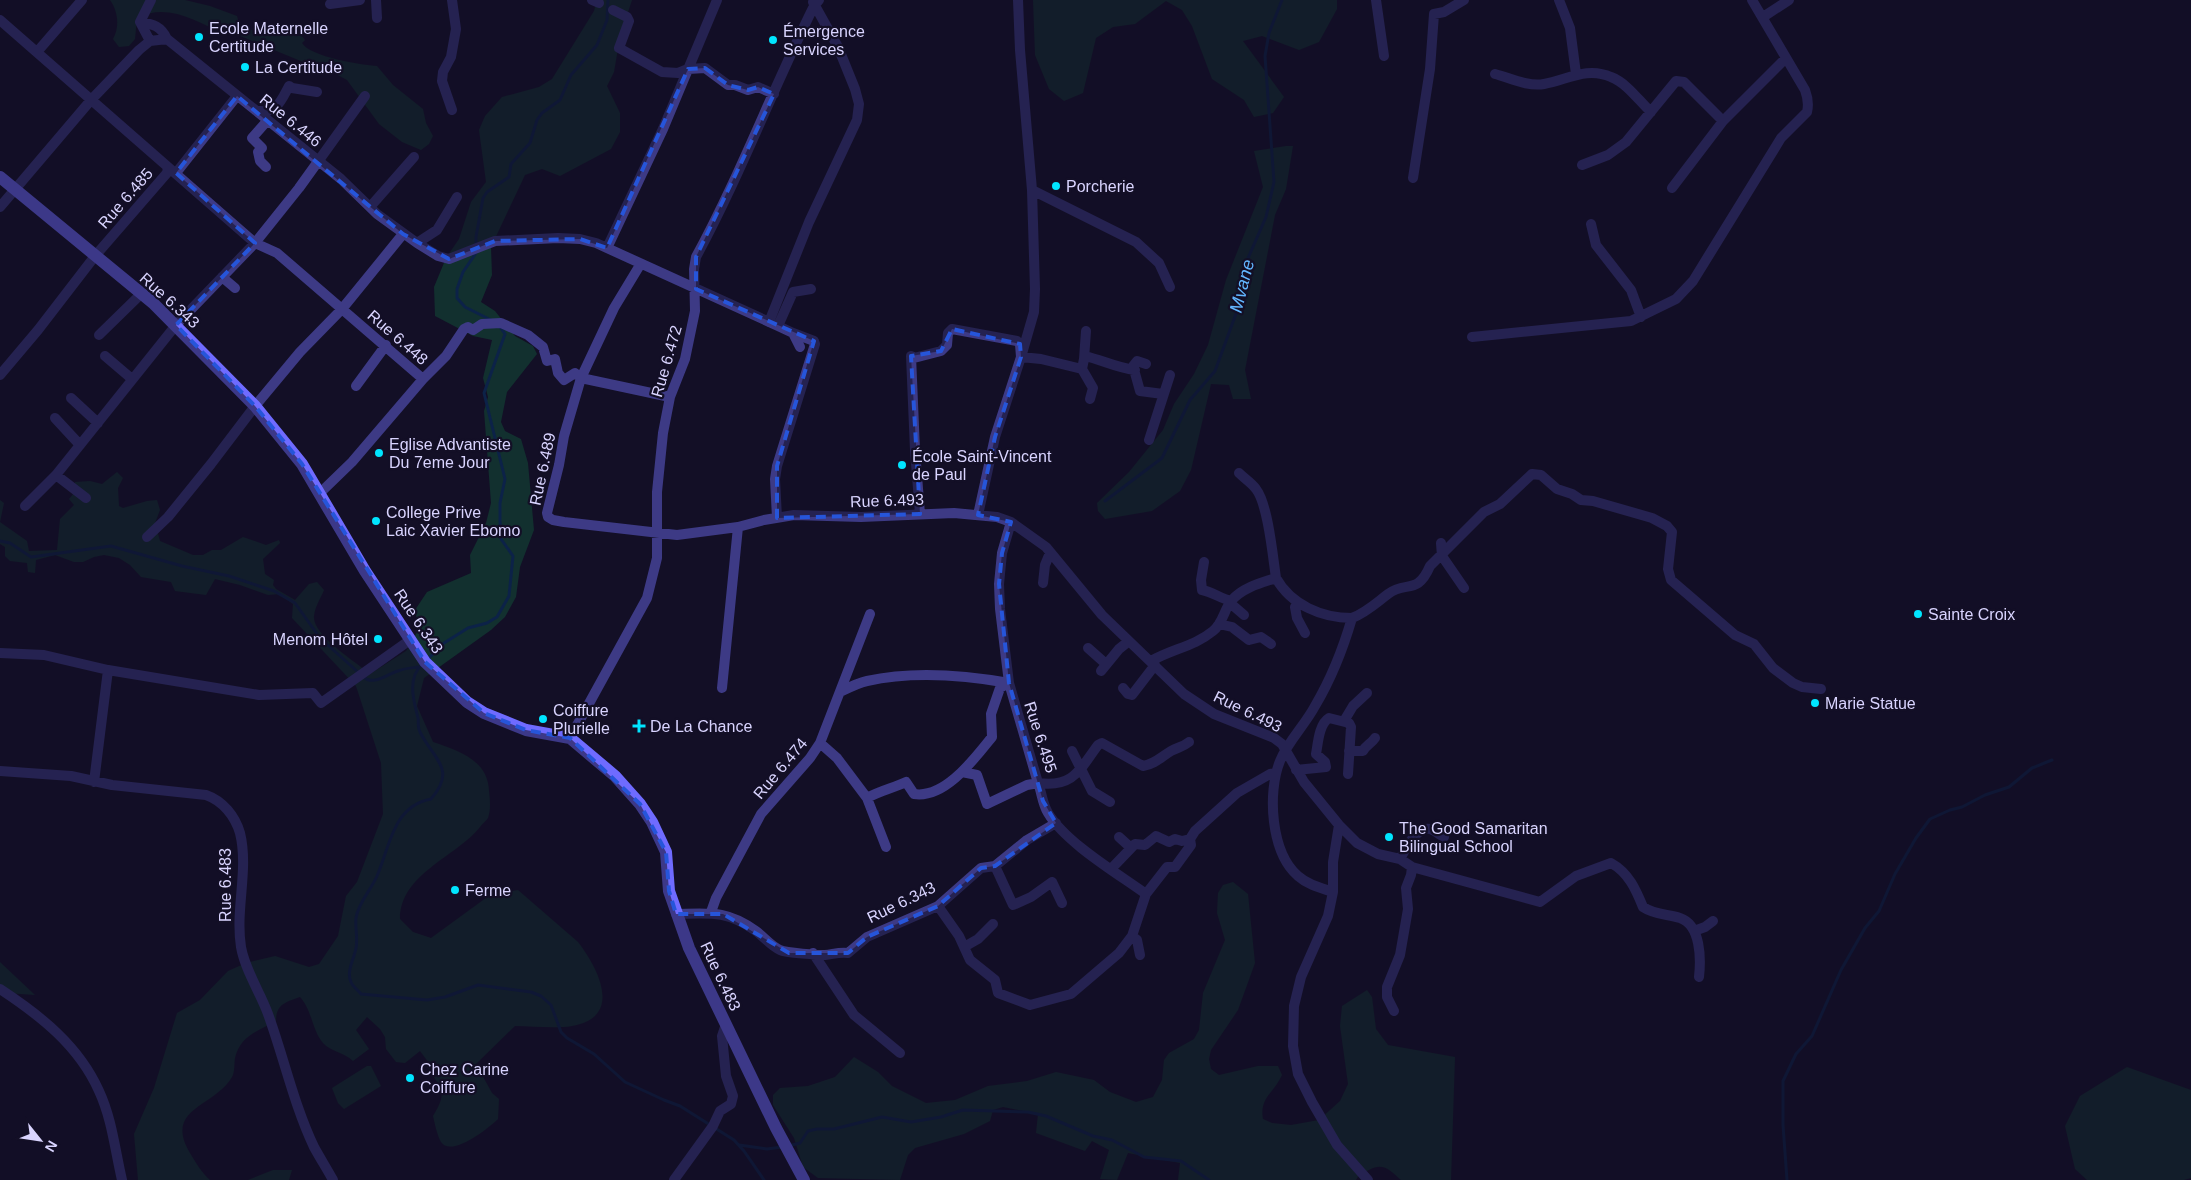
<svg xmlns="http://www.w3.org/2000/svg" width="2191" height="1180" viewBox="0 0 2191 1180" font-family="Arial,sans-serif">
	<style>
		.green { fill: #12302f }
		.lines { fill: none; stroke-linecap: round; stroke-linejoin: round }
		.stream { stroke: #0c2248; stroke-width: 3 }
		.street { stroke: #3d3a85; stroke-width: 10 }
		.secondary { stroke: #6f6bff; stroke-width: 12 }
		.marked { fill: none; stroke: #2655da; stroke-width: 4; stroke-dasharray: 10 6; stroke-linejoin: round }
		.poi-dot { fill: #00e5ff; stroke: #130f26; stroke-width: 2 }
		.labels { text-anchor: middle; stroke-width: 4.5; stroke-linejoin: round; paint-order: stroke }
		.poi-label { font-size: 16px; fill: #d9d4ff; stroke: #130f26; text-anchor: start }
		.street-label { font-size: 16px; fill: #d9d4ff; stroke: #130f26 }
		.water-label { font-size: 18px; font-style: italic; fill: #62b6ff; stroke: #130f26 }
	</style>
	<rect width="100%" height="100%" fill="#130f26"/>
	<path class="green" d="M110,0H185L210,6L237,16L240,27L264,33L302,36L305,40L302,43C310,57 362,65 377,66L393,85L423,109L426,123L433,136L429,144L421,150L402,142L379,124L347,80L317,64L313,63L308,64L233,33L225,34C196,21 167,2 137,18L135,39L129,46L119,47L113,39C120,27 118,11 110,0Z
		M597,0H632L620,37L614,72L607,86L620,113V132L611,149L560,176L542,169L525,175L491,247L492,275L481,302L495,311L515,336L533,346L537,354L507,392L501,422L505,431L521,439L528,463L534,530L520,567L516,597L505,617L491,630L424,678L417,706L433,742C459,751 488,760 489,791C490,799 491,810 488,818C486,821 482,824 480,827C456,857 400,874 400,919L413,932L431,938L490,895L518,890L578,942C598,968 624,1017 572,1026C555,1029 533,1026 515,1026L476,1064L492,1093L499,1099L498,1119C489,1128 451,1158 441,1142C437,1135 435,1124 433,1116C448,1091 442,1090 427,1067L429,1063L420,1051L405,1063L396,1062L386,1049L385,1037L380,1029L367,1017L356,1030L369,1049L353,1061C344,1052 331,1052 323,1043C312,1030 312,1010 300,997C286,1002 276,1004 276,1021C258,1031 240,1036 235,1058C234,1064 235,1072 232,1077C215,1107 163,1108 190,1153C196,1163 201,1172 210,1180H138L134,1134L154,1088L177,1013L200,1000L228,971L246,963L275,956L309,967L319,964L338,936L346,896L357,882L383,814L381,763L356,686L292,618L293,604L279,594L268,595L240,585L215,579L206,595L175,591L171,582L141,577L130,565L119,558L104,555L94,557L83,562H74L55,555L36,560L35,573L28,572L27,563L10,561L5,556V547L0,544V500L4,503L0,522L27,541L29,551L57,550L60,519L74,505L69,499L74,493L75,482L90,481L102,484L117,472L123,478L118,488L119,506L123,508L147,501L157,500L160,510L155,523L160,541L193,555H203L212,550H221L243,537L266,545L279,540L280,543L263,559L265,574L274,580L273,585L276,589L295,600L309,584L317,582L324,590C321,598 315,606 314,616C312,635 356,662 370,674L406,651L419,629L415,610L427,592L471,573L470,555L486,523L491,503L484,411L488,397L483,378L492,340L473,336L435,316L434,287L446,258L459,239L471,202L486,182L479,130L485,116L502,97L539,87L552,79L594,11Z
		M1033,0H1337V9L1319,42L1299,50L1262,36L1243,41L1284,97L1273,113L1254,117L1244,100L1212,79L1192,26L1182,10L1166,1L1135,24L1113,27L1096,38L1083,93L1064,101L1049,89L1035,55Z
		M1286,146H1293L1286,189L1275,215L1245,370L1251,399H1233L1229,385L1211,384L1191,470L1180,491L1152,511L1105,519L1098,511L1097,503L1129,472L1163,430L1174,404L1194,374L1208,345L1226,280L1263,187L1254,151Z
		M1233,882L1248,894L1255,963L1238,1010L1211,1050L1209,1059L1211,1069L1219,1075L1258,1066H1278L1282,1075C1274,1093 1259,1098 1263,1119L1272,1123L1291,1125L1319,1120L1340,1101L1348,1084L1340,1026L1342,1006L1367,990L1372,997L1376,1029L1388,1045L1455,1057L1451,1180H1401C1390,1170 1383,1162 1369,1170C1363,1173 1359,1174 1356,1180H1178L1180,1163L1128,1153L1117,1180L1100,1179L1109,1150L1092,1141L1085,1151L1036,1133L1038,1114L1003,1107L993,1110L990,1121L964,1134L915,1148L908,1155L900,1180L818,1178L803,1167L794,1138L773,1105V1095L780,1088L808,1086L835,1077L854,1057L878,1072L892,1086L926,1103L955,1100L988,1086L1027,1081L1056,1072L1094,1080L1110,1092L1136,1102L1153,1097L1162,1080L1164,1060L1169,1053L1194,1039L1199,1030L1203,993L1225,940L1217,913L1218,893L1223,885Z
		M0,962L35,995L6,993L0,989Z
		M367,1066H371L381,1086L344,1109L338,1103L332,1088Z
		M2127,1067L2191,1090V1178L2184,1180H2087L2075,1169L2065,1126L2080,1096Z
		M273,1170H292L289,1180H248Z"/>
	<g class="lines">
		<path class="stream" d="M491,320L465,307L457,298V289L463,272L476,253V237L483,198L487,192L509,177L511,164L530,143L537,120L542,113L560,100L571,75L597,45L607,20L608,0
			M1105,501L1162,458L1190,400L1215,371L1241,300L1245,265L1266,217L1274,182L1265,56L1269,33L1282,0
			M0,541L10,543L31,557L111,546L182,566L229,576L274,591L295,603L320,638L359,673
			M428,659L444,643L468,628L487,623L497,617L509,596L513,556L501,539L500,521V503L505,479L484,393L505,334L500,327
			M423,663C407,678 413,699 418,718C419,723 417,727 420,732C434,760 457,769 431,799C393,806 390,846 377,876C371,890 358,903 356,918C355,928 358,939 356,948C354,959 346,972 351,982C352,986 358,990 361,994L427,1000L445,997L478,985L531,992L541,996L551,1005L561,1032L567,1038L594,1054L625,1082L664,1100L680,1106L734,1140L744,1151L764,1180
			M363,677C374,686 387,674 398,671C405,668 412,668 419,667
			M739,1145L767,1149L782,1147
			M788,1146L800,1143L808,1131L817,1129H834L882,1117L911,1122L941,1117L963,1110L1028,1112L1046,1116L1093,1136L1112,1140L1144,1157L1181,1161L1209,1180
			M1787,1180L1783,1125V1081L1796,1054L1812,1036L1841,970L1865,928L1879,911L1895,874L1916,838L1930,819L1950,810L1962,807L1985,795L2009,787L2032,768L2052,760"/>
		<path class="street" d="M376,0L377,18
			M452,0L456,29L451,57L443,72L442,81L452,110
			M592,0L599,3
			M1376,0L1384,56
			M1559,0L1570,28L1576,74
			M330,4L360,0
			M613,10L627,17L629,21L619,48L662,72L678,73L688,69L705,68L728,85H735L748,90L758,87L774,94
			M1763,17L1789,0
			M0,20L168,167L167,173L95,256L38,330L0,375
			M140,22C153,24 161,26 167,39
			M150,41L140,22L151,0
			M37,52L82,0
			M1495,74C1510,78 1528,87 1544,84C1567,80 1587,66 1611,77C1627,83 1639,101 1651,112
			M255,110C276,116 281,101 289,86L292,88L317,92
			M1582,165L1608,155L1626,142L1676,81L1684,82L1723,121
			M168,167L255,243L277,253L423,379L352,462L320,493
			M266,167L260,161L258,152L262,148L252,138L267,121
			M176,173L237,96
			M1413,178L1430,69L1434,14L1444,12L1464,0
			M1672,188L1723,121L1785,59
			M1032,190L1136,242L1159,263L1170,287
			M0,207L91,100L139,50L150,41L167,39L341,179L377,214L417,243L437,230L457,197
			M370,207L414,157
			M1591,224L1596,245L1631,290L1641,317
			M417,243L438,256L449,259L495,241L558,238L580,239L596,243L778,326L793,292L811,289
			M607,248L663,129L717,0
			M640,265L614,308L581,378L564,436L559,465L547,513L548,517L553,520L564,522L677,535L738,527L764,520L794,515L861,517L954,513L997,517L1011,522L1046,547L1102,615L1184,694L1214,714L1274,738L1282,744L1304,782L1339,825L1357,843L1378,854L1400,859L1412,867L1540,902L1576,876L1611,863C1629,873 1636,890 1643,907C1655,915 1667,914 1680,918C1701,925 1701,959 1699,977
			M222,277L235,288
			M769,322L809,222L857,120L859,104L855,89L838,47L813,2
			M778,326L793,333L800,347
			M1086,331L1084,359L1082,369L1093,388L1090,399
			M99,335L140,295
			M1472,337L1631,321L1676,299L1693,281L1781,138L1807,112C1809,104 1808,98 1805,90L1752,0
			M105,356L132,379
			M1085,356C1102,360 1117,368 1135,370
			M1146,364L1137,361L1133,366L1140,391L1163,394
			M423,379L446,356L464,329L468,327L473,330L482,324L501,323L528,335L543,347L547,361L555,359L558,373L564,380L575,373L581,378L670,397
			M356,386L386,345
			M71,398L98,423
			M55,418L80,445
			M1149,440L1170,375
			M1239,473C1244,478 1252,483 1256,489C1268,504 1273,558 1276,578
			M56,475L86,498
			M25,506L56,475L176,325L255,243L299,188L365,96
			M920,514L915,450L911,356L914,358L941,351L947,345L948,333L952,329L1017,341L1020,344L1021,357L1041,359L1082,369
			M978,515L995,437L1021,357L1034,312L1035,289L1032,190L1020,50L1018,0
			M777,518L775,479L777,466L815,344L814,341L793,333
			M1011,522L1002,553L999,584L1000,609L1009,683L1038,783C1074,788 1080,769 1098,745L1102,743L1143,766C1155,764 1161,757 1171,751C1178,747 1183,747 1189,742
			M147,537L168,517L211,464L255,406L300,352L342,309L403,234
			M1441,543L1442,556L1464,588
			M1204,562L1201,580L1202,590C1213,592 1221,599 1232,601
			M1043,583L1045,565L1050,553
			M1230,603L1244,615
			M1298,603L1295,607L1297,618L1305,633
			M1352,618C1367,612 1376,603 1388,594C1406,580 1417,596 1430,566L1484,512L1500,504L1532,474L1541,475L1557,489L1572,494L1581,500L1593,501L1652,518L1667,526L1672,532L1668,569L1671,580L1735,635L1754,644L1773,668L1793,683L1802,687L1821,689
			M1219,624L1232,627L1249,640L1261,637L1271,644
			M1088,648L1106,664
			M0,653L44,655L108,670L259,695L313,693L321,703L410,640
			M1151,661C1172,649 1195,646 1213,631C1223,623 1224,610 1231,601C1242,588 1260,583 1276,578C1291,605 1322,618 1352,618C1343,649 1331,679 1315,706C1305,725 1288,741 1280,761C1267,793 1271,853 1298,876C1308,885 1321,888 1333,892
			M1101,671L1119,649L1129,641
			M722,688L738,527
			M1123,688L1128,694L1132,695L1155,665
			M842,691C850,687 858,683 867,681C912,671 964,675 1009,683
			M1344,721L1353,706L1367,693
			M570,738L647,598L657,558V492L663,433L670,397L685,359L695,311L694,269L696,257C740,176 773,88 814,6L819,0
			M820,743L870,614
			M1072,751L1092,791L1110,802
			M1349,751H1363C1366,745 1371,744 1375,738
			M1296,770L1326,767L1325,762L1316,754C1318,743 1319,724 1329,718L1349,723L1351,727L1348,774
			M0,771L71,776L112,785L206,795C223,801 235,816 240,833C249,870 235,909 241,947C245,970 260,992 268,1014C284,1058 294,1105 314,1147C320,1158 327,1169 333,1180
			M962,772L977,775L987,804L1027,785L1038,783C1042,793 1042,803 1048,813C1066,843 1117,873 1146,894
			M94,782L108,670
			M867,798L886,847
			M1339,825L1333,862V892L1328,916L1301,977L1294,1006L1293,1046L1298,1074L1312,1102L1337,1145L1368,1180
			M1119,837L1130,847
			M1400,859C1405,850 1416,826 1430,829C1434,830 1440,835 1444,837
			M995,866L1013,905L1031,897L1052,882L1062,903
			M1111,869L1135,844L1145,845L1156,836L1169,842L1175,839L1182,841L1190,839
			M938,906L959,936L970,960L995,980L998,993L1030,1005L1071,994L1119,953L1132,936L1146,894L1167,867H1175L1191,845L1190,839L1195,831L1237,793L1270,774L1276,773
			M711,912L716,898L761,814L810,758L820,743L837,758L867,798C879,791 893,788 906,782L914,794C945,799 975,758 992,737L991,714L1000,688L1009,683
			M676,914C710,913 727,910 756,931C764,937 771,946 780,950C786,953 819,955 825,955C834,954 839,952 848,953L867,937L938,906L981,868L995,866L1027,840L1056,823
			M1694,931L1705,927L1713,921
			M1132,936L1137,940L1140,955
			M964,947L978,939L993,924
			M813,953L854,1015L900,1053
			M0,989C41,1016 79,1046 99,1091C112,1119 115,1150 122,1180
			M1394,1011L1387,997V987L1400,955L1408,909L1406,888L1411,875L1412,867
			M674,1180L713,1126L720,1111L731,1104L733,1096L726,1076L722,1036L726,1024"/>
		<path class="secondary" d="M0,177L153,303L255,406L302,464L365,571L425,662L467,702L484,713L526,730L570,738L615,776L640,804L652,822L666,852L669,891L689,948L776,1128L804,1180"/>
	</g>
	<path d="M0 0H2191V1180H0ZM705,68L728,85L748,90L758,87L774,94L696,257V289L814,341L777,466V518L920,514L911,356L941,351L952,329L1020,344L1021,357L995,437L978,515L1011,522L1002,553L999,584L1009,683L1043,801L1056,823L995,866L981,868L938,906L867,937L848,953H789L723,914H676L669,891L666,852L640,804L570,738L526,730L484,713L425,662L302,464L255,406L176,325L255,243L176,173L237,96L403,234L449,259L495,241L580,239L607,248L688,69Z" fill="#130f26" fill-opacity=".55" fill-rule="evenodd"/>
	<path class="marked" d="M705,68L728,85L748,90L758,87L774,94L696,257V289L814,341L777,466V518L920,514L911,356L941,351L952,329L1020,344L1021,357L995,437L978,515L1011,522L1002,553L999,584L1009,683L1043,801L1056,823L995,866L981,868L938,906L867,937L848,953H789L723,914H676L669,891L666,852L640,804L570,738L526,730L484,713L425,662L302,464L255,406L176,325L255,243L176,173L237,96L403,234L449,259L495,241L580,239L607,248L688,69Z"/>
	<g class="poi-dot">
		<circle cx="199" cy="37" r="5"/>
		<circle cx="773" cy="40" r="5"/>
		<circle cx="245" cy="67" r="5"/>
		<circle cx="1056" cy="186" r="5"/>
		<circle cx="379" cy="453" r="5"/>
		<circle cx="902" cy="465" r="5"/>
		<circle cx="376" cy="521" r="5"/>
		<circle cx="1918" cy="614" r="5"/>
		<circle cx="378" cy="639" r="5"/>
		<circle cx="1815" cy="703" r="5"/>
		<circle cx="543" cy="719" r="5"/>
		<path d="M636.5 718.5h5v5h5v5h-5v5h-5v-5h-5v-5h5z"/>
		<circle cx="1389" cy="837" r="5"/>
		<circle cx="455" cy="890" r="5"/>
		<circle cx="410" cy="1078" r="5"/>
	</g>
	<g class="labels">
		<g class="poi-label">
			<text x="209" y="34">Ecole Maternelle<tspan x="209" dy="18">Certitude</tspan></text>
			<text x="783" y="37">Émergence<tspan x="783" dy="18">Services</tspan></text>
			<text x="255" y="73">La Certitude</text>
			<text x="1066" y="192">Porcherie</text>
			<text x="389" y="450">Eglise Advantiste<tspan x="389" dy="18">Du 7eme Jour</tspan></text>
			<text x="912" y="462">École Saint-Vincent<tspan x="912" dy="18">de Paul</tspan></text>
			<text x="386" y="518">College Prive<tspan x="386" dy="18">Laic Xavier Ebomo</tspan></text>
			<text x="1928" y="620">Sainte Croix</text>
			<text x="368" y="645" text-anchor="end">Menom Hôtel</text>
			<text x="1825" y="709">Marie Statue</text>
			<text x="553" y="716">Coiffure<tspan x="553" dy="18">Plurielle</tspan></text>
			<text x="650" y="732">De La Chance</text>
			<text x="1399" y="834">The Good Samaritan<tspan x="1399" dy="18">Bilingual School</tspan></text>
			<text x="465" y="896">Ferme</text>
			<text x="420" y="1075">Chez Carine<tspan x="420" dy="18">Coiffure</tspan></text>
		</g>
		<g class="street-label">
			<text transform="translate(291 120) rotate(39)" y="6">Rue 6.446</text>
			<text transform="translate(125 198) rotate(-49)" y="6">Rue 6.485</text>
			<text transform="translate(170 300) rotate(42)" y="6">Rue 6.343</text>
			<text transform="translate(398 337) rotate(41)" y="6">Rue 6.448</text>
			<text transform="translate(666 361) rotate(-74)" y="6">Rue 6.472</text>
			<text transform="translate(542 469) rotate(-78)" y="6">Rue 6.489</text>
			<text transform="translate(887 500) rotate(-2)" y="6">Rue 6.493</text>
			<text transform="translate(419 621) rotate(56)" y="6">Rue 6.343</text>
			<text transform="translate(1248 711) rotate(26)" y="6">Rue 6.493</text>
			<text transform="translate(1041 737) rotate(72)" y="6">Rue 6.495</text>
			<text transform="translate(780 768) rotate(-50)" y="6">Rue 6.474</text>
			<text transform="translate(225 885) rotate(-90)" y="6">Rue 6.483</text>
			<text transform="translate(901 902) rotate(-26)" y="6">Rue 6.343</text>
			<text transform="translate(721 976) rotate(65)" y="6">Rue 6.483</text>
		</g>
		<g class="water-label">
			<text transform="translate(1242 286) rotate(-76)" y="6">Mvane</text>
		</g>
	</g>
	<g transform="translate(40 1140) rotate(120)" stroke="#130f26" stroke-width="4" paint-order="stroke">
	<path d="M0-4L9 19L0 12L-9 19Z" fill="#d9d4ff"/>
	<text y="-8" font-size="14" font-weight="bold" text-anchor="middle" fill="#d9d4ff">N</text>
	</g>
</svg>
